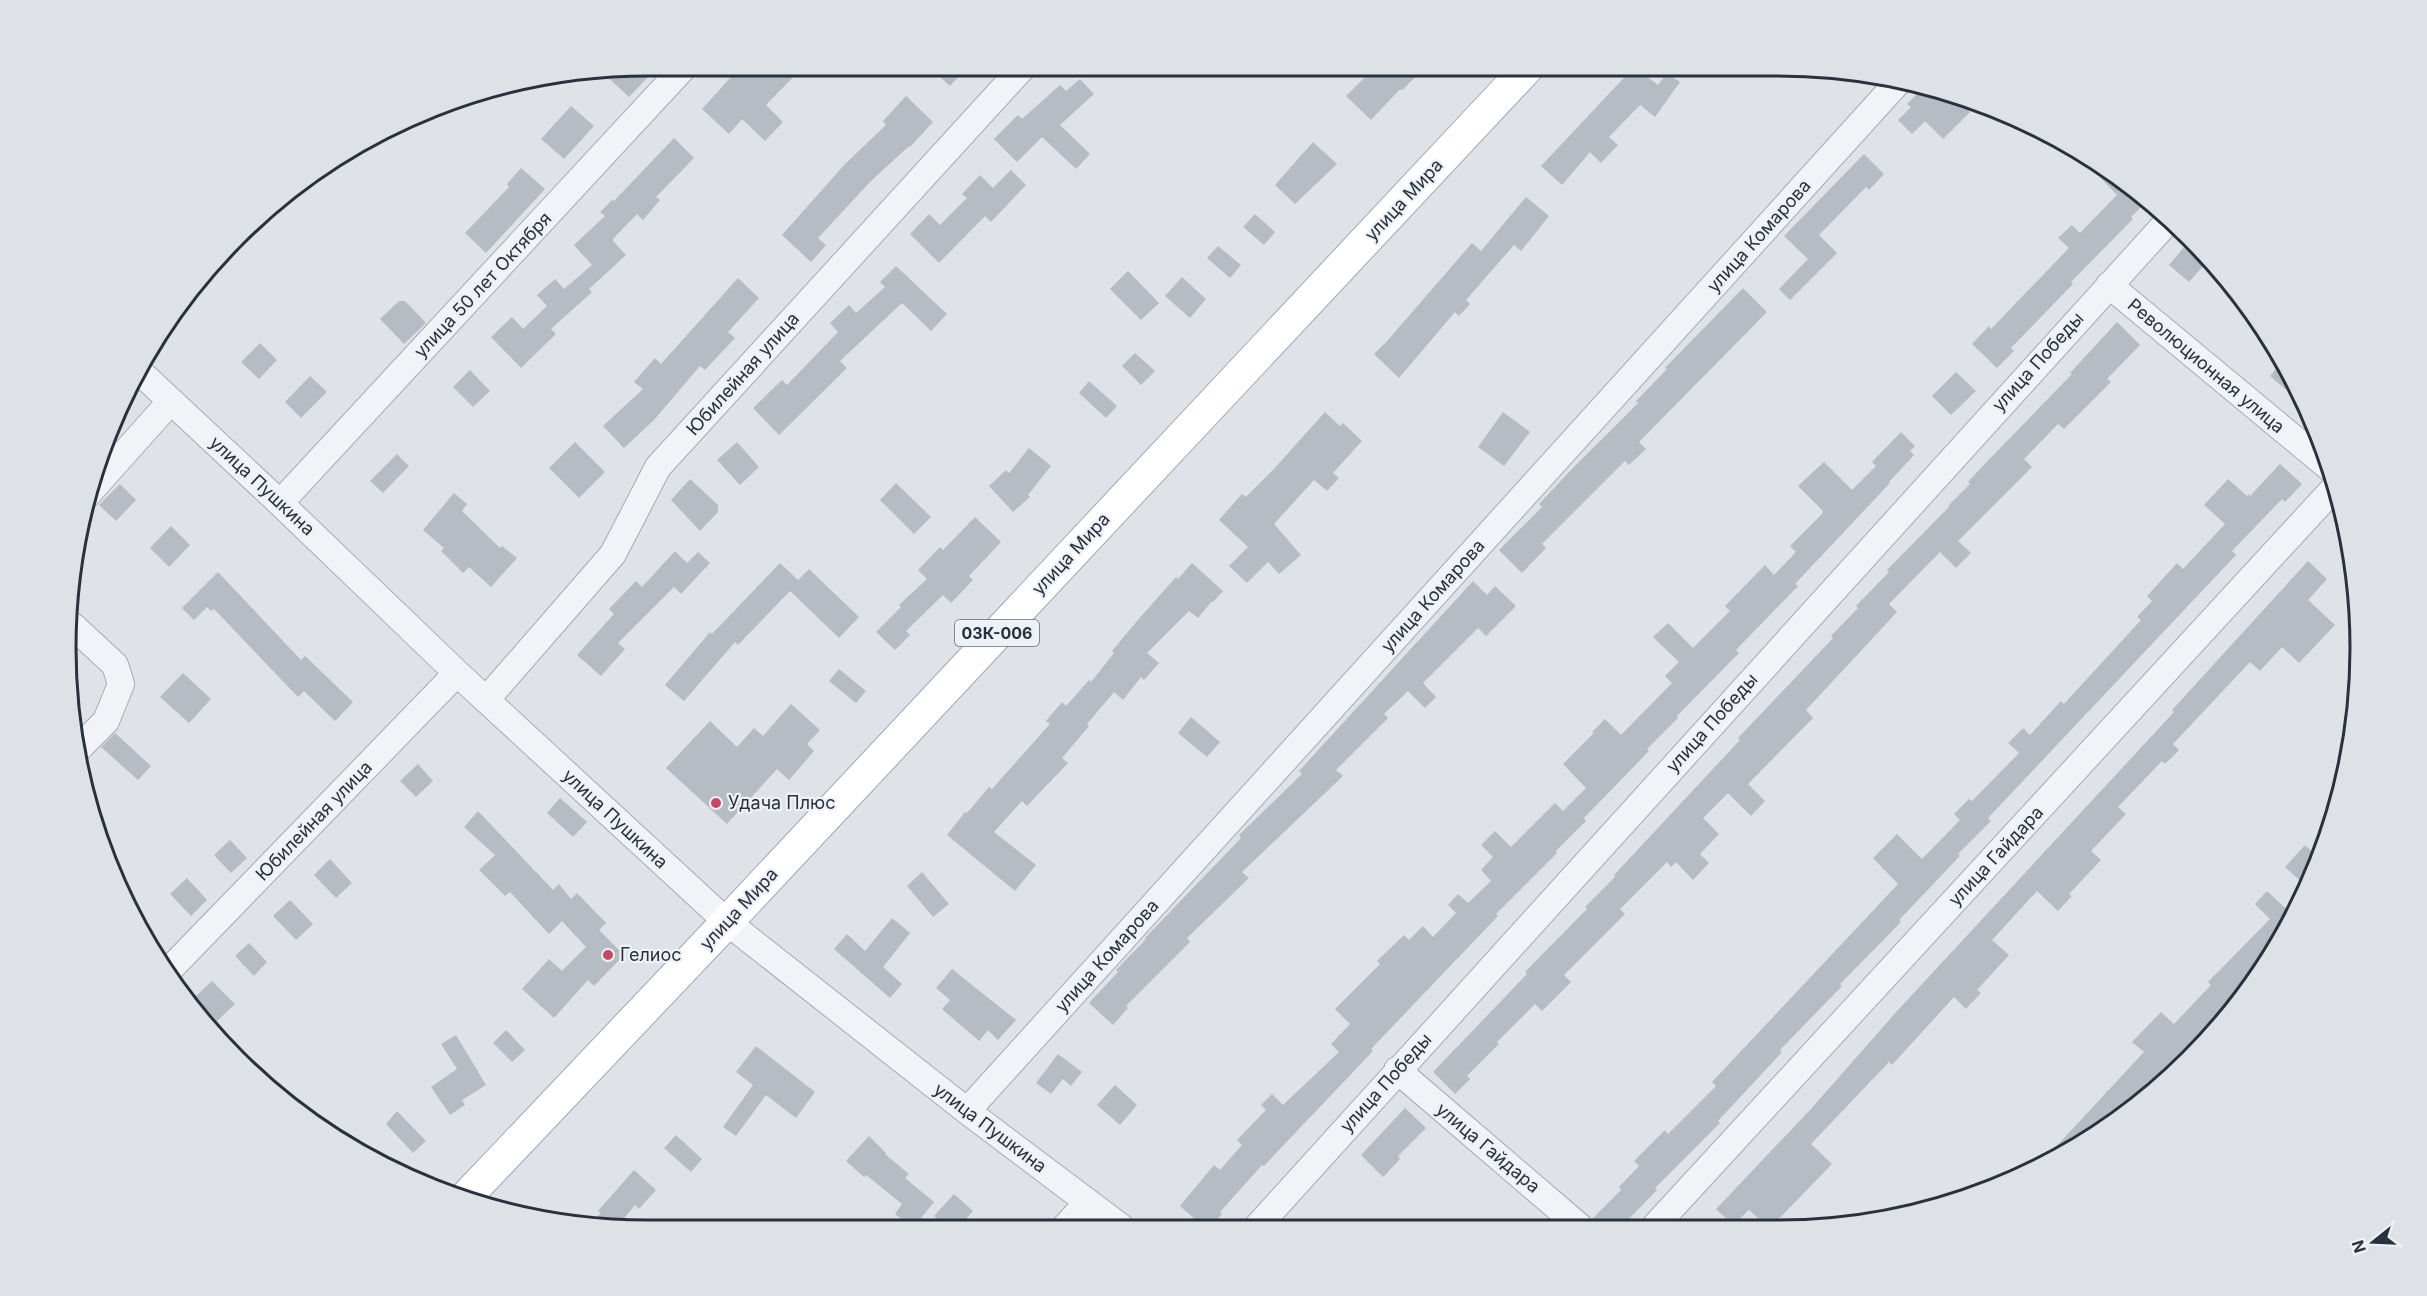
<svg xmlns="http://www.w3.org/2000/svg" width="2427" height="1296" viewBox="0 0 2427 1296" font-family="Inter,sans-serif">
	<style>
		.building { fill: #b6bcc4 }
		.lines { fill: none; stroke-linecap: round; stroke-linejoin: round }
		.minor-casing { stroke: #a4aab1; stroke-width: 28 }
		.major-casing { stroke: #9ea8b2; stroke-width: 34 }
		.minor { stroke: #f1f3f6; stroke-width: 26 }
		.major { stroke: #fff; stroke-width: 32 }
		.poi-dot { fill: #c84867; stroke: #eef1f5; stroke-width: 2 }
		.labels { text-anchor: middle; stroke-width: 4.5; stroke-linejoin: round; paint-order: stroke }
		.shield { fill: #eef1f5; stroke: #636b75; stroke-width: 1.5 }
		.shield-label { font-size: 16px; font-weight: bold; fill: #28323e }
		.street-label { font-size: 18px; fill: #28323e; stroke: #eef1f5 }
		.poi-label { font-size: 18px; fill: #28323e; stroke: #eef1f5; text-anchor: start }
		.rim { fill: none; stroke: #28323e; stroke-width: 3 }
	</style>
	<rect width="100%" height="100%" fill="#dfe3e7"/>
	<path class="building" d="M659,66L629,97L601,71L648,66Z
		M741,66H804L766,105L783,122L765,141L742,119L729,134L702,109Z
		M928,66H968L950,86Z
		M1375,67H1426L1402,90L1400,89L1371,120L1346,96Z
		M1634,67L1658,85L1667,73L1680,82L1655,117L1640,105L1609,137L1618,145L1601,163L1590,152L1562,185L1541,166Z
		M1080,79L1094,94L1060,125L1090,154L1076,169L1042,137L1017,162L994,139L1018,115L1022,119L1060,85L1066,91Z
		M1926,85L1952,94L1970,112L1943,139L1925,121L1912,134L1898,120L1911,107L1907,104Z
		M906,96L933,122L910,147L909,146L870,182L818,238L826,245L811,262L782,235L845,164L886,125L883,121Z
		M571,106L594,126L564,159L541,139Z
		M674,138L694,158L656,197L660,200L643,220L637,214L612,240L626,255L589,289L592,292L551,329L556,334L521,368L491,337L512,317L523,329L547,306L537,295L555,279L564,289L592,265L574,245L605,216L600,212L612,200L614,201Z
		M1313,142L1337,164L1295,204L1275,185Z
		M1864,154L1884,174L1869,190L1866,187L1819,235L1837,253L1790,300L1779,289L1808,259L1784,236Z
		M2099,165L2134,186L2148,200L2131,217L2133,219L2071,282L2073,284L2011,348L2014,351L1997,368L1972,344L1989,326L1991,329L2069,248L2058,238L2072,225L2080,233L2117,195L2093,170Z
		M521,168L545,189L486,253L465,233L509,187L507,184Z
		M1011,170L1026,185L991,222L985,216L939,263L910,234L929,214L940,225L967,198L962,194L980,175L993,188Z
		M1526,197L1549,216L1521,251L1514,245L1466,300L1470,304L1459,316L1455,312L1399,378L1374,354L1388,340L1472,243L1481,251Z
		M1255,214L1275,232L1264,245L1243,227Z
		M2190,240L2210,258L2189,282L2169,265Z
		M1218,246L1241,265L1230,278L1207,258Z
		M896,266L947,314L931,331L902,303L840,361L847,368L779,435L753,408L782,380L787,385L838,332L830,323L849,305L856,313L885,287L880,282Z
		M1128,271L1159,303L1141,320L1110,289Z
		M1182,277L1206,299L1190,318L1165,296Z
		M738,278L759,298L728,332L735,338L705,370L700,366L654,420L624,448L603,426L643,389L634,382L655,358L661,364Z
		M1743,288L1767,312L1639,442L1646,449L1629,465L1625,461L1542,544L1546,548L1522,573L1499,550L1542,507L1539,504L1570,471L1638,403L1636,401L1667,369L1665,368Z
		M399,301H405L426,323L404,344L380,319Z
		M2117,322L2140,345L2107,379L2111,382L2064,429L2058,424L2024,459L2032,467L1958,541L1971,553L1956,568L1940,552L1889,604L1897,612L1806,710L1813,718L1748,784L1765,801L1751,816L1728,793L1703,818L1719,834L1700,854L1709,863L1693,880L1676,862L1671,867L1667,862L1620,909L1625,914L1564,975L1571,982L1542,1011L1535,1004L1497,1042L1499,1044L1467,1076L1470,1079L1455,1094L1433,1072L1527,974L1525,972L1587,909L1585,907L1615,877L1614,875L1740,740L1738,738L1833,638L1831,636L1858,608L1856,606L1889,572L1887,570L1949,507L1948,506L1970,484L1968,482L1978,471L2072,374L2070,373Z
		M260,343L277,360L259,379L241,362Z
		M1135,353L1155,371L1141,385L1122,366Z
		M2284,359L2305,406L2270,376Z
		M470,370L490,391L473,407L453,387Z
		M1956,372L1976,391L1951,415L1932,396Z
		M310,376L327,392L301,418L285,402Z
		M1089,381L1117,406L1106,418L1079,393Z
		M1325,412L1340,426L1343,423L1362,441L1333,473L1339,478L1327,491L1314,480L1274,524L1301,555L1279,574L1268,562L1247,583L1229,566L1248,547L1219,520L1242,494L1246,497L1273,470Z
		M1503,412L1530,432L1504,466L1478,447Z
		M1901,432L1915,446L1910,451L1914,455L1889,482L1890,483L1795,584L1798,586L1736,650L1739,653L1677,716L1678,718L1647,749L1649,751L1584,818L1586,821L1556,851L1557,853L1496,914L1498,916L1371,1049L1373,1051L1279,1150L1264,1166L1262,1165L1220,1212L1222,1214L1211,1227H1204L1180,1206L1214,1165L1220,1170L1242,1145L1237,1140L1266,1110L1261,1105L1272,1094L1283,1105L1339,1052L1331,1044L1350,1024L1335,1009L1380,964L1377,961L1404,935L1409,940L1423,926L1433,937L1456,913L1448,905L1458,894L1468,903L1491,881L1481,870L1493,857L1481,845L1495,831L1511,847L1555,803L1563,811L1586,788L1563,764L1594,733L1592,732L1605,719L1621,735L1672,683L1665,676L1679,662L1653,637L1668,623L1693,648L1730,611L1725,606L1765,565L1774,575L1796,552L1790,546L1822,514L1823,511L1798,486L1824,462L1852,490L1876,466L1872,462Z
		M575,442L605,472L579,498L549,468Z
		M737,442L759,467L740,485L717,460Z
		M1029,448L1051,466L1028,495L1030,497L1013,512L989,486L1006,470L1009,473Z
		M397,454L409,466L383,493L370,481Z
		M2280,464L2302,484L2285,502L2282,499L2232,551L2236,555L1988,818L1991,821L1958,854L1960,856L1899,920L1901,922L1840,984L1842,986L1780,1050L1782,1052L1718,1121L1720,1123L1655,1188L1657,1190L1622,1226H1594L1592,1219L1621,1190L1619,1187L1639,1166L1634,1161L1665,1130L1668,1134L1716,1086L1712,1082L1898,884L1873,858L1897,834L1922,859L1960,820L1954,814L1969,799L1972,801L2019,753L2008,743L2023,728L2030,735L2061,701L2064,704L2141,620L2137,617L2152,601L2147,596L2177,563L2183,569L2225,524L2204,505L2228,479L2247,496L2249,494L2250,496Z
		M690,479L718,505V512L700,531L671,500Z
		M896,483L931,517L914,534L880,500Z
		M120,484L136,500L116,521L99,505Z
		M454,493L467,504L462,511L500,548L502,546L517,558L491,587L469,567L463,573L441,551L444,548L423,530Z
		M975,517L1001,542L969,576L973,580L951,603L943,595L906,631L910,635L895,650L876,632L901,607L899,605L927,579L918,570L940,547L943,550Z
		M171,526L190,545L169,567L150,548Z
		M675,551L687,563L698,552L710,563L681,594L674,587L618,643L625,649L601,676L577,655L614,614L609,609L636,581L642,587Z
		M2308,561L2327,579L2308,600L2335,625L2299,663L2282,647L2260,671L2250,662L2173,744L2179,750L2165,764L2162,761L2118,807L2126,814L2091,851L2101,860L2069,894L2072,896L2058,911L2037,891L1992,940L2009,955L1977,990L1981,993L1966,1009L1954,997L1892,1065L1889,1062L1811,1144L1832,1164L1773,1225H1765L1749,1210L1733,1225L1716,1209L1810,1110L1898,1010L2174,712L2172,710Z
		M780,563L798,580L809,569L859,617L839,638L790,591L738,645L735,642L684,701L665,685L710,632L712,634Z
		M1192,563L1223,591L1213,602L1212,601L1198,618L1189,611L1147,653L1159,663L1144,680L1141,677L1123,700L1114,692L1087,724L1089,726L1062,758L1068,763L1027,806L1022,801L994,832L1036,865L1015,891L947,835L965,812L967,813L989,787L992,789L1050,724L1046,721L1062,702L1066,706L1089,680L1091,682L1114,653L1112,651L1137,621L1176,577L1178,579Z
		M218,572L301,660L305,656L353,702L335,721L304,691L298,697L214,609L211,611L207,607L194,620L182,608Z
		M1473,581L1487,595L1495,586L1516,606L1486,636L1478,628L1423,683L1436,697L1425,708L1408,691L1384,714L1388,718L1336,770L1343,776L1242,872L1249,878L1187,938L1190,942L1126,1006L1128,1008L1113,1025L1089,1003L1118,972L1116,970L1146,939L1145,938L1241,838L1239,835L1302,774L1299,771Z
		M839,669L866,691L856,703L829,681Z
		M183,673L211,699L189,723L160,697Z
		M791,704L820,730L807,744L814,751L789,780L777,769L727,824L666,768L710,721L737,747L754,728L763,736Z
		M1191,717L1220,742L1207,757L1178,733Z
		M115,733L151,766L138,780L101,747Z
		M418,764L433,781L416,797L400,781Z
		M560,798L587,822L573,837L547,813Z
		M478,811L553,890L559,884L571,899L577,893L606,923L599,930L624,955L594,986L588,980L554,1018L522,989L549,959L562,971L586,947L562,921L549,934L510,892L505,896L479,870L495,855L464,827Z
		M230,840L247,858L231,873L214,855Z
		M2305,845L2319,858L2308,888L2285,867Z
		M330,859L352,883L336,898L314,875Z
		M922,872L949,904L933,917L907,886Z
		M187,878L207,900L191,916L170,894Z
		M2267,891L2294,916L2246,988L2133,1110L2053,1156L2050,1153L2144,1052L2132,1042L2161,1012L2174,1024L2211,985L2208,982L2270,919L2255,904Z
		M290,900L313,924L296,940L273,916Z
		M892,918L910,933L883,967L902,984L890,998L834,949L847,934L865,951Z
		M249,943L267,962L254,976L235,956Z
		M952,969L1016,1020L998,1040L988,1030L979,1041L942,1009L950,1000L936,988Z
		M212,981L235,1004L217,1021L195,997Z
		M506,1030L525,1050L512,1062L493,1043Z
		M456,1035L486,1085L462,1100L465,1105L450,1115L431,1087L457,1069L441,1044Z
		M756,1046L815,1092L796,1118L766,1095L736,1136L723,1127L753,1085L736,1072Z
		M1058,1054L1082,1072L1071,1086L1063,1079L1051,1094L1036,1083Z
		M1115,1085L1137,1105L1120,1125L1097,1105Z
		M1405,1108L1426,1128L1398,1156L1400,1159L1383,1177L1361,1155Z
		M397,1111L426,1141L413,1153L386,1124Z
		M676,1135L702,1159L691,1172L664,1148Z
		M869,1136L886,1153L885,1154L909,1174L905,1178L934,1202L913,1228L895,1214L902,1204L866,1175L864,1177L846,1161Z
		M634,1170L656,1190L639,1209L635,1205L615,1229L589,1225L601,1213L598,1211Z
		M954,1194L973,1211L958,1228H947L934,1216Z"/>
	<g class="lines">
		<defs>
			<path id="minor" d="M2109,285L2332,470
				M142,374L280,503L457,673L727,922L967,1111L1121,1227
				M87,495L171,401
				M280,503L685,66
				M73,626L115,665L121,684L106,721L78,749
				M486,700L613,554L658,467L1024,66
				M171,968L457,673
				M1397,1070L1579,1226
				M967,1111L1899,81
				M1655,1226L2336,486
				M1065,1227L1088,1202
				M1257,1227L2169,220"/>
			<path id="major" d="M465,1198L727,922L1528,67"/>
		</defs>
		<use href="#minor" class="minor-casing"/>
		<use href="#major" class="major-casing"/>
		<use href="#minor" class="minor"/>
		<use href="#major" class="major"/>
	</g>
	<g class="poi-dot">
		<circle cx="716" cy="803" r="6"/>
		<circle cx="608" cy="955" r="6"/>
	</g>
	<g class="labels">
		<rect class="shield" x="955" y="620" width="84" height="26" rx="4.5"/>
		<g class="shield-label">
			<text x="997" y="639">03К-006</text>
		</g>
		<g class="street-label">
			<text transform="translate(1404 200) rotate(-47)" y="6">улица Мира</text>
			<text transform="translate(1759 236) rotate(-48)" y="6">улица Комарова</text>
			<text transform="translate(483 285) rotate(-47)" y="6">улица 50 лет Октября</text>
			<text transform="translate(2038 362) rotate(-48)" y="6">улица Победы</text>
			<text transform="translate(2206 366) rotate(40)" y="6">Революционная улица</text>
			<text transform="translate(743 374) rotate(-48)" y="6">Юбилейная улица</text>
			<text transform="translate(262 486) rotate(43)" y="6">улица Пушкина</text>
			<text transform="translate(1071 554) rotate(-47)" y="6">улица Мира</text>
			<text transform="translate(1433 596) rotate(-48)" y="6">улица Комарова</text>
			<text transform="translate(1712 723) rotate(-48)" y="6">улица Победы</text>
			<text transform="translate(615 819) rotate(43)" y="6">улица Пушкина</text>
			<text transform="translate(314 821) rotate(-46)" y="6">Юбилейная улица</text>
			<text transform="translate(1996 856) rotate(-47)" y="6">улица Гайдара</text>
			<text transform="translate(739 909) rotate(-47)" y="6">улица Мира</text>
			<text transform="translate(1107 956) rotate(-48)" y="6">улица Комарова</text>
			<text transform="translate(1386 1083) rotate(-48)" y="6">улица Победы</text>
			<text transform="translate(990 1128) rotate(37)" y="6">улица Пушкина</text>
			<text transform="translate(1488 1148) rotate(40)" y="6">улица Гайдара</text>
		</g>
		<g class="poi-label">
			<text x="728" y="809">Удача Плюс</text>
			<text x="620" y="961">Гелиос</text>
		</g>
	</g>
	<path d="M0 0H2427V1296H0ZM648 76H1778A572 572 0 0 1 2350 648V648A572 572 0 0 1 1778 1220H648A572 572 0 0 1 76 648V648A572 572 0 0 1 648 76Z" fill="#dee2e6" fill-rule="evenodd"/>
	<path class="rim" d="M648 76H1778A572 572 0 0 1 2350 648V648A572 572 0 0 1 1778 1220H648A572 572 0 0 1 76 648V648A572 572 0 0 1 648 76Z"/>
	<g transform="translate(2373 1242) rotate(252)" stroke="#eef1f5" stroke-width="4.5" paint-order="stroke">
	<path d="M0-4.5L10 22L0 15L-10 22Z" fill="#28323e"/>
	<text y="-9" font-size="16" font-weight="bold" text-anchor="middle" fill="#28323e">N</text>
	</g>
</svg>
